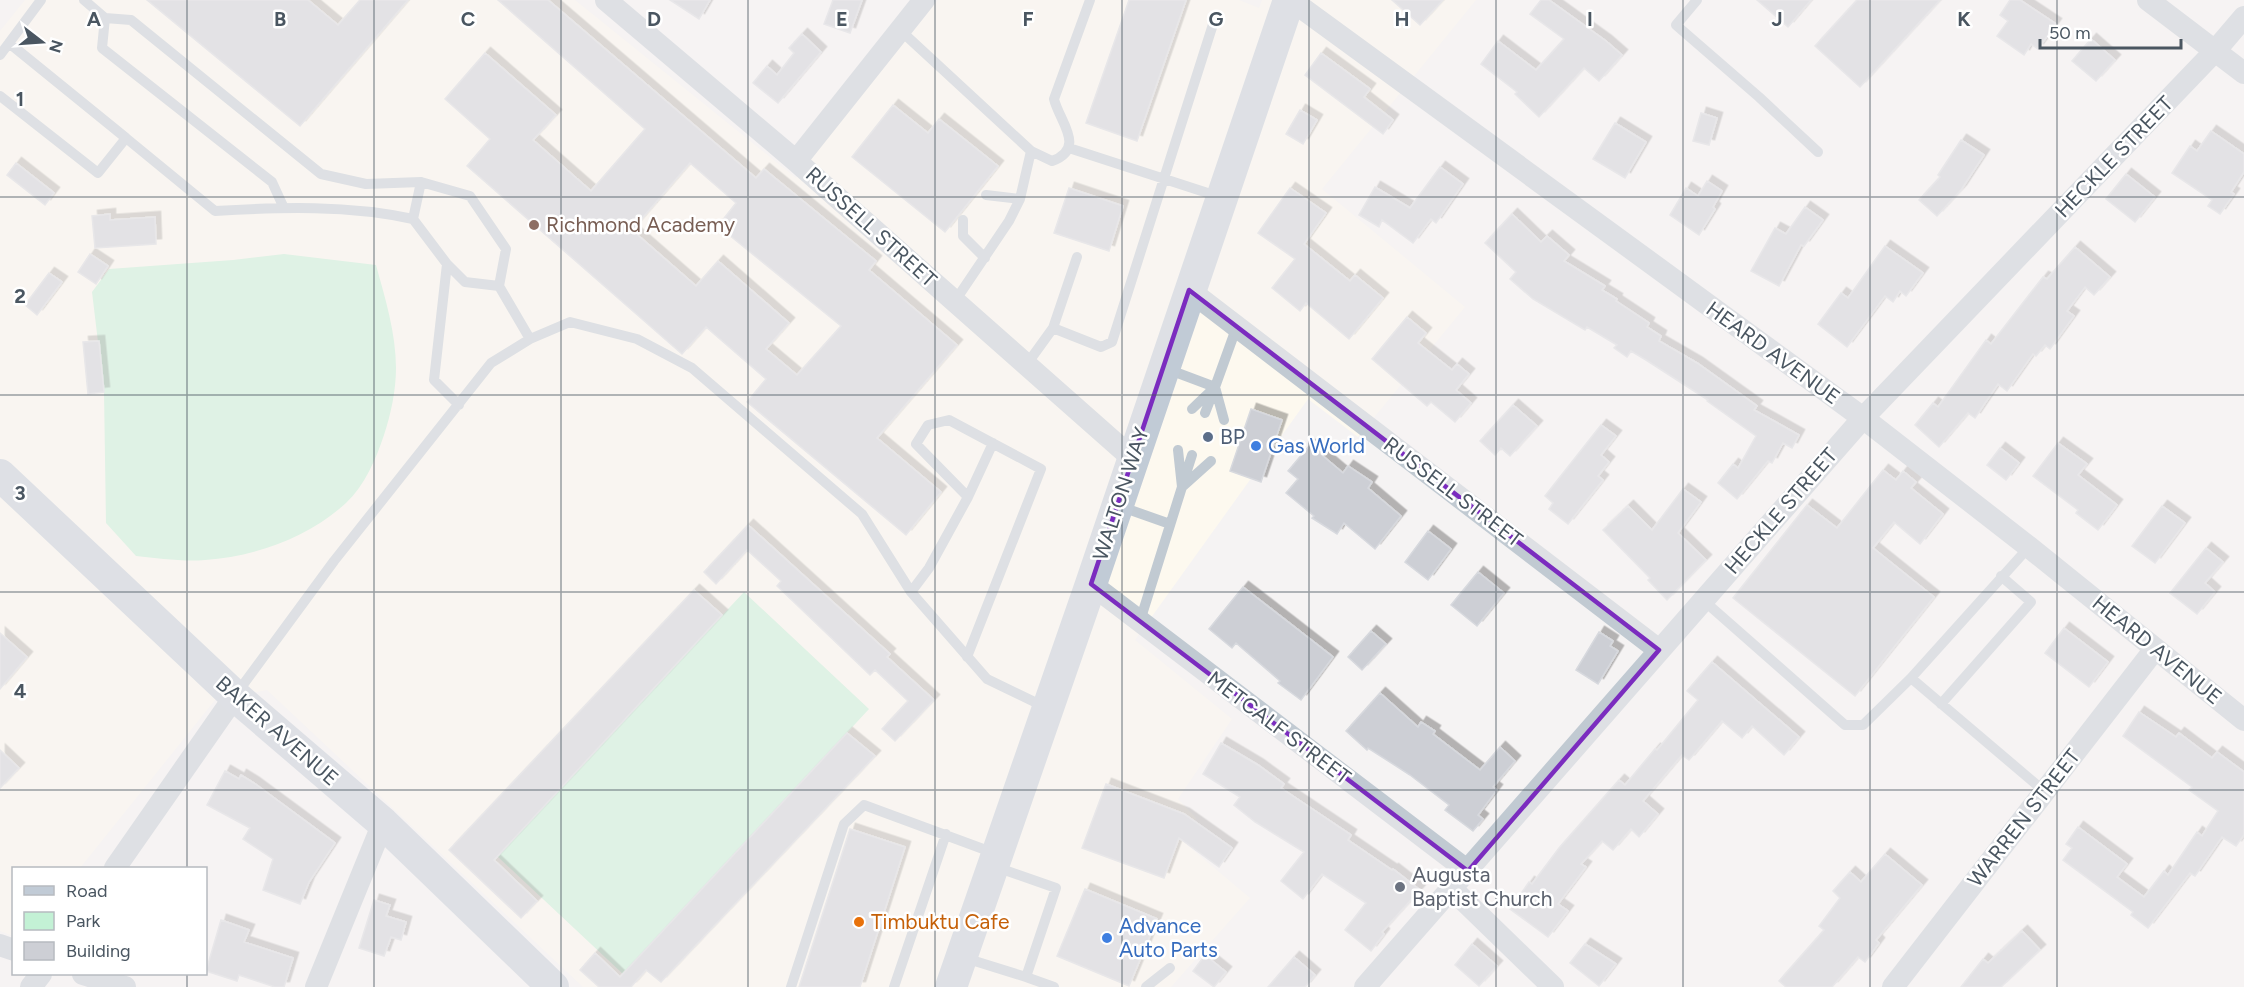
<svg xmlns="http://www.w3.org/2000/svg" width="2244" height="987" viewBox="0 0 2244 987" font-family="Figtree,sans-serif">
	<style>
		.commercial { fill: #fdf9ef }
		.green { fill: #c3f1d5 }
		.building { fill: #cdcfd5; stroke: #d7d9de; stroke-width: 1.5; fill-rule: evenodd; filter: url(#shadow) }
		.lines { fill: none; stroke-linecap: round; stroke-linejoin: round }
		.lane { stroke: #c1cad2; stroke-width: 10 }
		.street { stroke: #c1cad2; stroke-width: 22 }
		.secondary { stroke: #c1cbd6; stroke-width: 32 }
		.marked { fill: none; stroke: #7b2cbf; stroke-width: 4.5; stroke-linejoin: round }
		.grid { fill: none; stroke: #4a5661; stroke-width: 1.5; stroke-opacity: 0.55 }
		.education-dot { fill: #8d6e63; stroke: #fff; stroke-width: 2 }
		.service-dot { fill: #5c6f8a; stroke: #fff; stroke-width: 2 }
		.shop-dot { fill: #3f7fe0; stroke: #fff; stroke-width: 2 }
		.worship-dot { fill: #6b7280; stroke: #fff; stroke-width: 2 }
		.food-dot { fill: #e8710a; stroke: #fff; stroke-width: 2 }
		.labels { text-anchor: middle; stroke-width: 5; stroke-linejoin: round; paint-order: stroke }
		.street-label { font-size: 21px; fill: #4a5661; stroke: #fff }
		.education-label { font-size: 21px; fill: #785e54; stroke: #fff; text-anchor: start }
		.service-label { font-size: 21px; fill: #4e5e75; stroke: #fff; text-anchor: start }
		.shop-label { font-size: 21px; fill: #366cbe; stroke: #fff; text-anchor: start }
		.worship-label { font-size: 21px; fill: #5b616d; stroke: #fff; text-anchor: start }
		.food-label { font-size: 21px; fill: #c56008; stroke: #fff; text-anchor: start }
		.grid-label { font-size: 20px; text-anchor: middle; font-weight: bold; fill: #4a5661; stroke: #fff; stroke-width: 5; stroke-linejoin: round; paint-order: stroke }
	</style>
	<defs>
		<filter id="shadow"><feDropShadow dx="5.5" dy="-5.5" stdDeviation="0" flood-color="#0004"/></filter>
	</defs>
	<rect width="100%" height="100%" fill="#f5f3f3"/>
	<path class="commercial" d="M25,0H575L796,178L938,0H1239L1259,8L1262,0H1476L1322,189L1465,307L1358,437L1308,399L1135,640L1232,719L1178,799L1196,818L1187,845L1250,898L1171,987H583L267,690L215,700L80,868H14L13,936L0,931V31Z"/>
	<path class="green" d="M284,254L376,265C385,298 396,333 396,368C396,390 391,414 384,435C376,459 365,485 346,503C308,538 256,556 205,560C183,562 158,558 136,556L106,523L104,392L92,292L109,269L233,260Z
		M744,592L869,709L623,974L497,856Z"/>
	<path class="building" d="M147,0H308L338,25L360,0H408L300,126Z
		M498,0H548L756,178L764,169L876,261L869,270L957,345L877,438L941,492L906,535L747,402L766,379L706,327L682,354L467,166L490,139L445,99L485,53L556,115L533,140L591,191L645,129ZM690,163L736,203L718,226L841,326L797,375L766,349L789,323L718,261L696,286L632,230Z
		M670,0H710L699,19Z
		M833,0H862L850,33L824,24Z
		M1129,0H1186L1137,141L1086,123Z
		M1392,0H1443L1420,25Z
		M1541,0H1549L1606,41L1622,55L1599,81L1584,68L1539,117L1515,94L1517,92L1481,64L1498,41L1536,70L1564,39L1530,14Z
		M1757,0H1811L1788,27Z
		M1857,0H1940L1860,87L1815,46Z
		M2010,0H2020L2056,24L2038,49L2031,44L2024,55L1997,36L2008,21L2000,15Z
		M802,34L821,52L778,103L753,83L767,66L777,75L794,53L789,48Z
		M2091,39L2115,60L2096,81L2072,61Z
		M1321,53L1370,89L1364,97L1393,120L1383,134L1305,75Z
		M893,105L928,133L939,119L998,166L945,232L852,157Z
		M1300,110L1317,120L1303,144L1286,134Z
		M1701,113L1717,118L1709,145L1693,141Z
		M1615,123L1646,142L1625,178L1593,159Z
		M2211,131L2244,154V172L2231,192L2234,194L2220,214L2208,206L2212,200L2172,173L2190,146L2197,151Z
		M1961,140L1984,155L1961,190L1937,216L1919,200L1940,177L1938,175Z
		M16,163L54,193L45,205L7,175Z
		M1440,167L1463,184L1436,223L1431,219L1413,243L1382,220L1379,227L1359,215L1375,187L1410,208Z
		M2126,174L2155,197L2135,222L2106,199Z
		M1707,181L1722,191L1713,207L1715,209L1699,235L1670,215L1686,188L1698,196Z
		M1069,188L1123,206L1109,251L1054,233Z
		M1290,188L1326,213L1304,244L1350,281L1355,275L1383,298L1349,339L1306,303L1300,311L1272,288L1295,259L1258,233Z
		M1805,207L1823,220L1804,246L1801,245L1779,286L1751,271L1775,228L1786,234Z
		M110,214V220L155,217L156,244L95,248L92,216Z
		M1512,214L1541,242L1547,236L1569,255L1564,261L1605,286L1602,290L1617,299L1616,301L1649,323L1647,327L1661,336L1659,341L1697,363L1757,406L1754,410L1799,435L1792,448L1783,443L1772,463L1768,461L1737,499L1718,483L1733,464L1738,468L1756,436L1707,401L1708,400L1646,360L1631,351L1627,357L1614,348L1617,345L1587,327L1585,330L1533,299L1510,279L1516,272L1485,243Z
		M1885,246L1923,273L1906,296L1900,291L1893,302L1885,296L1847,347L1818,324L1841,293L1848,298Z
		M2075,247L2110,277L2094,295L2085,287L2067,311L2074,316L2050,349L2045,345L2036,356L2033,354L2007,391L1998,384L1975,418L1968,413L1939,447L1915,425L1933,403L1938,407L1986,340L1991,344L2043,277L2047,279Z
		M90,254L108,266L96,284L78,272Z
		M49,273L62,282L37,315L25,305Z
		M1407,317L1426,333L1418,343L1452,370L1457,364L1469,374L1456,390L1471,403L1455,422L1431,402L1427,406L1372,359Z
		M99,341L104,392L88,394L83,342Z
		M1513,405L1537,426L1510,456L1501,448L1495,455L1480,441Z
		M1251,409L1282,420L1261,482L1230,471Z
		M1601,425L1616,436L1601,455L1609,462L1598,476L1603,480L1568,524L1549,509L1553,503L1545,496Z
		M2058,443L2087,464L2078,475L2117,505L2098,530L2076,513L2078,510L2033,476Z
		M1310,445L1343,473L1348,466L1372,482L1368,488L1401,516L1375,549L1344,523L1337,534L1312,518L1314,516L1286,493L1298,479L1288,471Z
		M2000,448L2019,463L2006,480L1987,465Z
		M1883,470L1896,480L1903,471L1916,482L1911,488L1943,514L1920,544L1894,522L1873,548L1934,597L1855,696L1733,598L1807,505L1837,528Z
		M1683,489L1701,502L1678,533L1706,560L1667,600L1648,580L1650,578L1603,530L1628,506L1652,530Z
		M2162,506L2185,523L2155,563L2132,546Z
		M748,525L890,654L887,657L934,700L895,741L882,729L908,701L875,670L870,675L777,586L781,581L747,550L716,584L704,572Z
		M1428,531L1451,549L1428,580L1405,562Z
		M2206,548L2223,562L2205,583L2215,592L2197,614L2170,593Z
		M1478,572L1504,593L1477,626L1451,605Z
		M1243,587L1333,657L1301,700L1278,683L1280,681L1236,643L1232,648L1209,629Z
		M694,590L722,615L494,860L537,901L521,918L449,850Z
		M2064,628L2108,662L2089,687L2045,653Z
		M1371,631L1386,644L1362,670L1348,657Z
		M1599,632L1613,641L1610,646L1618,651L1598,684L1576,670Z
		M0,633L27,657L0,689Z
		M1712,662L1799,737L1784,755L1752,726L1742,738L1722,721L1689,760L1682,755L1643,801L1658,814L1639,837L1631,829L1613,850L1602,841L1581,864L1586,867L1558,904L1568,911L1548,937L1510,909L1529,882L1532,884L1559,848L1619,780L1625,785L1655,749L1657,750L1698,700L1687,691Z
		M1380,693L1418,727L1421,722L1435,731L1433,734L1480,770L1500,747L1515,761L1493,787L1497,790L1478,815L1483,819L1473,831L1445,810L1449,805L1410,775L1368,748L1367,750L1346,731Z
		M2139,712L2176,737L2179,733L2212,758L2217,752L2244,772V835L2236,846L2222,837L2195,876L2190,873L2148,928L2131,915L2133,912L2063,860L2072,848L2066,844L2078,827L2127,864L2117,877L2144,897L2164,871L2168,875L2197,832L2202,836L2218,811L2189,790L2192,787L2123,736Z
		M847,733L875,756L661,982L646,970L631,987H599L580,970L595,953L620,977Z
		M1221,743L1258,765L1284,784L1281,788L1351,835L1348,840L1392,870L1393,869L1420,890L1382,932L1384,934L1371,951L1345,930L1366,903L1322,874L1303,899L1281,881L1304,852L1255,822L1234,805L1240,797L1203,774Z
		M0,750L19,768L0,788Z
		M225,771L239,779L241,775L254,783L335,843L309,882L300,904L263,890L273,859L243,839L250,828L207,805Z
		M1106,784L1184,814L1232,848L1219,867L1179,838L1164,878L1082,848Z
		M850,829L905,847L860,987H799Z
		M1885,854L1922,885L1876,940L1879,943L1865,962L1858,957L1832,987H1786L1779,981L1824,930L1819,926L1840,898L1833,891L1850,872L1861,882Z
		M1085,889L1157,919L1129,986L1057,956Z
		M374,900L390,905L386,916L406,922L401,940L391,937L384,956L359,948Z
		M221,920L249,930L244,942L293,958L284,987H275L239,975L237,981L206,971Z
		M2022,931L2040,950L2001,987H1961L1983,959L1988,963Z
		M1472,944L1497,966L1479,986L1455,965Z
		M1585,944L1616,964L1599,986L1570,963Z
		M1205,955L1226,972L1214,987L1193,971Z
		M1294,957L1315,975L1305,987H1268Z"/>
	<g class="lines">
		<path class="lane" d="M84,0L105,18L131,20L321,174L366,184L421,182L470,196L506,249L499,286L530,339
			M1697,0L1676,25L1759,97L1818,152
			M105,18L102,48L272,182L283,206
			M900,30L1031,151
			M9,43L126,138
			M0,55L41,0
			M0,96L98,173L126,138L215,211C281,207 349,205 413,219L447,264L465,282L499,286
			M1069,148L1220,197
			M986,195L1020,199
			M413,219L421,182
			M963,220V236L985,258
			M1077,257L1053,328L1101,347L1112,342L1215,18
			M447,264L434,380L459,405
			M955,301L1009,221L1020,199L1031,151L1052,161C1087,148 1059,121 1054,99L1090,0
			M1027,364L1053,328
			M1167,369L1215,387
			M1192,409L1215,387
			M1205,413L1214,390
			M1224,420L1215,387L1237,326
			M1178,450L1182,487
			M1183,483L1192,455
			M968,497L993,443
			M1119,506L1170,524
			M911,592L929,568L968,497L916,444L928,425L949,420L1041,469L967,657
			M1703,600L1845,725H1863L1911,678L2029,547
			M1140,621L1182,487L1211,461
			M1911,678L2044,791
			M237,693L334,561L491,363L530,339L570,322L637,339L692,368L862,514L911,592L987,679L1045,707
			M1941,704L2031,602L2001,576
			M965,958L1026,977L1056,888L996,867
			M1026,977L1054,987
			M791,987L844,824L864,805L994,853
			M894,987L946,834
			M1146,987L1170,968"/>
		<path class="street" d="M606,0L796,161L1132,458
			M1291,0L1863,418L2029,547L2244,720
			M2148,0L2244,73
			M796,161L924,0
			M1189,290L1659,650
			M1091,584L1468,871
			M115,868L235,696
			M1452,889L1553,987
			M0,945L14,950
			M83,974L125,987
			M31,987L41,974
			M316,987L383,823
			M1365,987L1863,418L2215,51L2244,17
			M1893,987L2155,649"/>
		<path class="secondary" d="M0,475L235,696L383,823L553,987
			M951,987L1091,584L1289,0"/>
	</g>
	<path d="M0 0H2244V987H0ZM1189,290L1659,650L1468,871L1091,584Z" fill="#f5f3f3" fill-opacity=".55" fill-rule="evenodd"/>
	<path class="marked" d="M1189,290L1659,650L1468,871L1091,584Z"/>
	<path class="grid" d="M187,0V868M374,0V987M561,0V987M748,0V987M935,0V987M1122,0V987M1309,0V987M1496,0V987M1683,0V987M1870,0V987M2057,0V987M0,197H2244M0,395H2244M0,592H2244M0,790H2244M187,974V987"/>
	<circle class="education-dot" cx="534" cy="225" r="6"/>
	<circle class="service-dot" cx="1208" cy="437" r="6"/>
	<g class="shop-dot">
		<circle cx="1256" cy="446" r="6"/>
		<circle cx="1107" cy="938" r="6"/>
	</g>
	<circle class="worship-dot" cx="1400" cy="887" r="6"/>
	<circle class="food-dot" cx="859" cy="922" r="6"/>
	<g class="labels">
		<g class="street-label">
			<text transform="translate(2114 157) rotate(-46)" y="7">HECKLE STREET</text>
			<text transform="translate(871 227) rotate(42)" y="7">RUSSELL STREET</text>
			<text transform="translate(1773 353) rotate(36)" y="7">HEARD AVENUE</text>
			<text transform="translate(1453 492) rotate(37)" y="7">RUSSELL STREET</text>
			<text transform="translate(1121 494) rotate(-72)" y="7">WALTON WAY</text>
			<text transform="translate(1781 511) rotate(-49)" y="7">HECKLE STREET</text>
			<text transform="translate(2157 650) rotate(39)" y="7">HEARD AVENUE</text>
			<text transform="translate(1279 728) rotate(37)" y="7">METCALF STREET</text>
			<text transform="translate(277 731) rotate(41)" y="7">BAKER AVENUE</text>
			<text transform="translate(2024 818) rotate(-52)" y="7">WARREN STREET</text>
		</g>
		<g class="education-label">
			<text x="546" y="232">Richmond Academy</text>
		</g>
		<g class="service-label">
			<text x="1220" y="444">BP</text>
		</g>
		<g class="shop-label">
			<text x="1268" y="453">Gas World</text>
			<text x="1119" y="933">Advance<tspan x="1119" dy="24">Auto Parts</tspan></text>
		</g>
		<g class="worship-label">
			<text x="1412" y="882">Augusta<tspan x="1412" dy="24">Baptist Church</tspan></text>
		</g>
		<g class="food-label">
			<text x="871" y="929">Timbuktu Cafe</text>
		</g>
	</g>
	<g class="grid-label">
		<text x="94" y="26">A</text>
		<text x="280" y="26">B</text>
		<text x="468" y="26">C</text>
		<text x="654" y="26">D</text>
		<text x="842" y="26">E</text>
		<text x="1028" y="26">F</text>
		<text x="1216" y="26">G</text>
		<text x="1402" y="26">H</text>
		<text x="1590" y="26">I</text>
		<text x="1777" y="26">J</text>
		<text x="1964" y="26">K</text>
		<text x="20" y="106">1</text>
		<text x="20" y="303">2</text>
		<text x="20" y="500">3</text>
		<text x="20" y="698">4</text>
	</g>
	<rect x="12" y="867" width="195" height="108" fill="#ffffff" stroke="#b7bbc0" stroke-width="1.5"/>
	<rect x="24" y="886" width="30" height="9" fill="#c1cbd6" stroke="#b7bbc0" stroke-width="1.5"/>
	<text x="66" y="897" font-size="18" fill="#4a5661">Road</text>
	<rect x="24" y="912" width="30" height="18" fill="#c3f1d5" stroke="#b7bbc0" stroke-width="1.5"/>
	<text x="66" y="927" font-size="18" fill="#4a5661">Park</text>
	<rect x="24" y="942" width="30" height="18" fill="#cdcfd5" stroke="#b7bbc0" stroke-width="1.5"/>
	<text x="66" y="957" font-size="18" fill="#4a5661">Building</text>
	<g transform="translate(42 42) rotate(107)" stroke="#ffffff" stroke-width="4.5" paint-order="stroke">
	<path d="M0-4.5L10 22L0 15L-10 22Z" fill="#4a5661"/>
	<text y="-9" font-size="16" font-weight="bold" text-anchor="middle" fill="#4a5661">N</text>
	</g>
	<path d="M2040 39v9h141v-9" fill="none" stroke="#4a5661" stroke-width="3"/>
	<text x="2049" y="39" font-size="18" fill="#4a5661" stroke="#ffffff" stroke-width="4.5" paint-order="stroke">50 m</text>
</svg>
